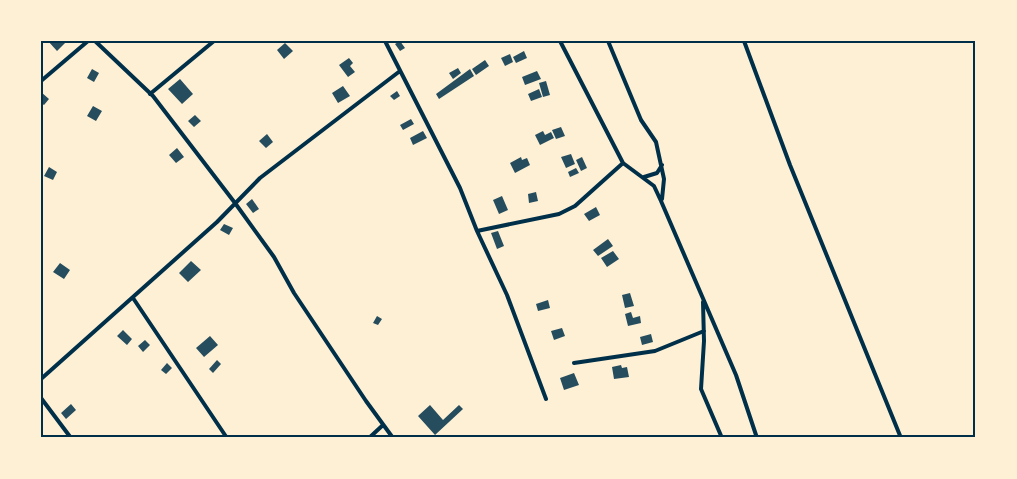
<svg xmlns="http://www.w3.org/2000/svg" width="1017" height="479" viewBox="0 0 1017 479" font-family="'Sofia Sans Condensed',sans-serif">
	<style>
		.building { fill: #264d5e }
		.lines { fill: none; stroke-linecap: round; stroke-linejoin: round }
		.minor { stroke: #003049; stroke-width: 4 }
		.neatline { fill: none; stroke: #003049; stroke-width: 2 }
	</style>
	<rect width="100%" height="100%" fill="#fdf0d5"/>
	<path class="building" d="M48,41H67L57,51Z
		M400,41L405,48L400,51L395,44Z
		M285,43L293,51L284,59L277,50Z
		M524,51L527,58L516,63L513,57Z
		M510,54L513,62L505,66L501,58Z
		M349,58L353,63L350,66L355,72L348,77L339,65Z
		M485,60L489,66L476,75L472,69Z
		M458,68L461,73L453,79L449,73Z
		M92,69L99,73L94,82L87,78Z
		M470,69L474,76L439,99L436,94Z
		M537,71L541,79L525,85L522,77Z
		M180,79L193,94L182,104L168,89Z
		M546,81L550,95L543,97L539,83Z
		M343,86L350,96L338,103L332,93Z
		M539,89L542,97L531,101L528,94Z
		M397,91L400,96L394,100L390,96Z
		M41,92L49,99L44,105L41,103Z
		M93,106L102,111L96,121L87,116Z
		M195,115L201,121L194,127L188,121Z
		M411,119L414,124L403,130L400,125Z
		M561,127L565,136L556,139L552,130Z
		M423,131L427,138L413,145L410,138Z
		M543,131L545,135L551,132L554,138L540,145L535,135Z
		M267,134L273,142L266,148L259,141Z
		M177,148L184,157L176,163L169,155Z
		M571,154L575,164L566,168L561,157Z
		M521,157L522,160L527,158L530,165L515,173L510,163Z
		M582,157L587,168L581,171L576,160Z
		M49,167L57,172L53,180L44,176Z
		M576,168L579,173L570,177L568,172Z
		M536,192L538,201L529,203L528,194Z
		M502,196L508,210L499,214L493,200Z
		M252,199L259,209L253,213L246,204Z
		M596,207L600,215L589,221L584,214Z
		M224,224L233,228L229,235L220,230Z
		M498,231L504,246L497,249L491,233Z
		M608,239L613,246L598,256L593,250Z
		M613,251L619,259L607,267L601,258Z
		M191,261L201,270L188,282L179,273Z
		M60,263L70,270L64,279L53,272Z
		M630,293L634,306L625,308L622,295Z
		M548,300L550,308L538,311L536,304Z
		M631,312L633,318L640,316L641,323L628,326L625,314Z
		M377,316L382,319L378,325L373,323Z
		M562,328L565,336L554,340L551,331Z
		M123,330L132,339L127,345L117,336Z
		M651,334L653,342L642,345L640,337Z
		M210,336L218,345L204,357L196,348Z
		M145,340L150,345L143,352L138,346Z
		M217,360L221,364L213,373L209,369Z
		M167,363L172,368L166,374L161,370Z
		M621,365L622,368L627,367L629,377L614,379L612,367Z
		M574,373L579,385L564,390L560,378Z
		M71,404L76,410L66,419L61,413Z
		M430,405L443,420L459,405L463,409L435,435L418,416Z"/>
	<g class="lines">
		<path class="minor" d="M95,41L153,96L235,203L274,257L294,293L366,401L393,438
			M385,41L460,188L477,231L559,214L575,206L623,163
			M560,41L623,163L654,186L661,201L736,375L757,438
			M608,41L641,120L656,142L664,179L662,199
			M744,41L790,165L901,438
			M41,81L88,41
			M150,94L214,41
			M644,177L657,173L662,165
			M477,231L507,295L546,399
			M133,298L227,438
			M703,302L704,341L701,389L722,438
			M574,363L655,351L704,331
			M41,379L217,222L260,178L400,71
			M41,398L71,438
			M369,438L383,425"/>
	</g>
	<rect width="1017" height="479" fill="none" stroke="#fdf0d5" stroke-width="85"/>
	<rect x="42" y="42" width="932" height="394" class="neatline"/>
</svg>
